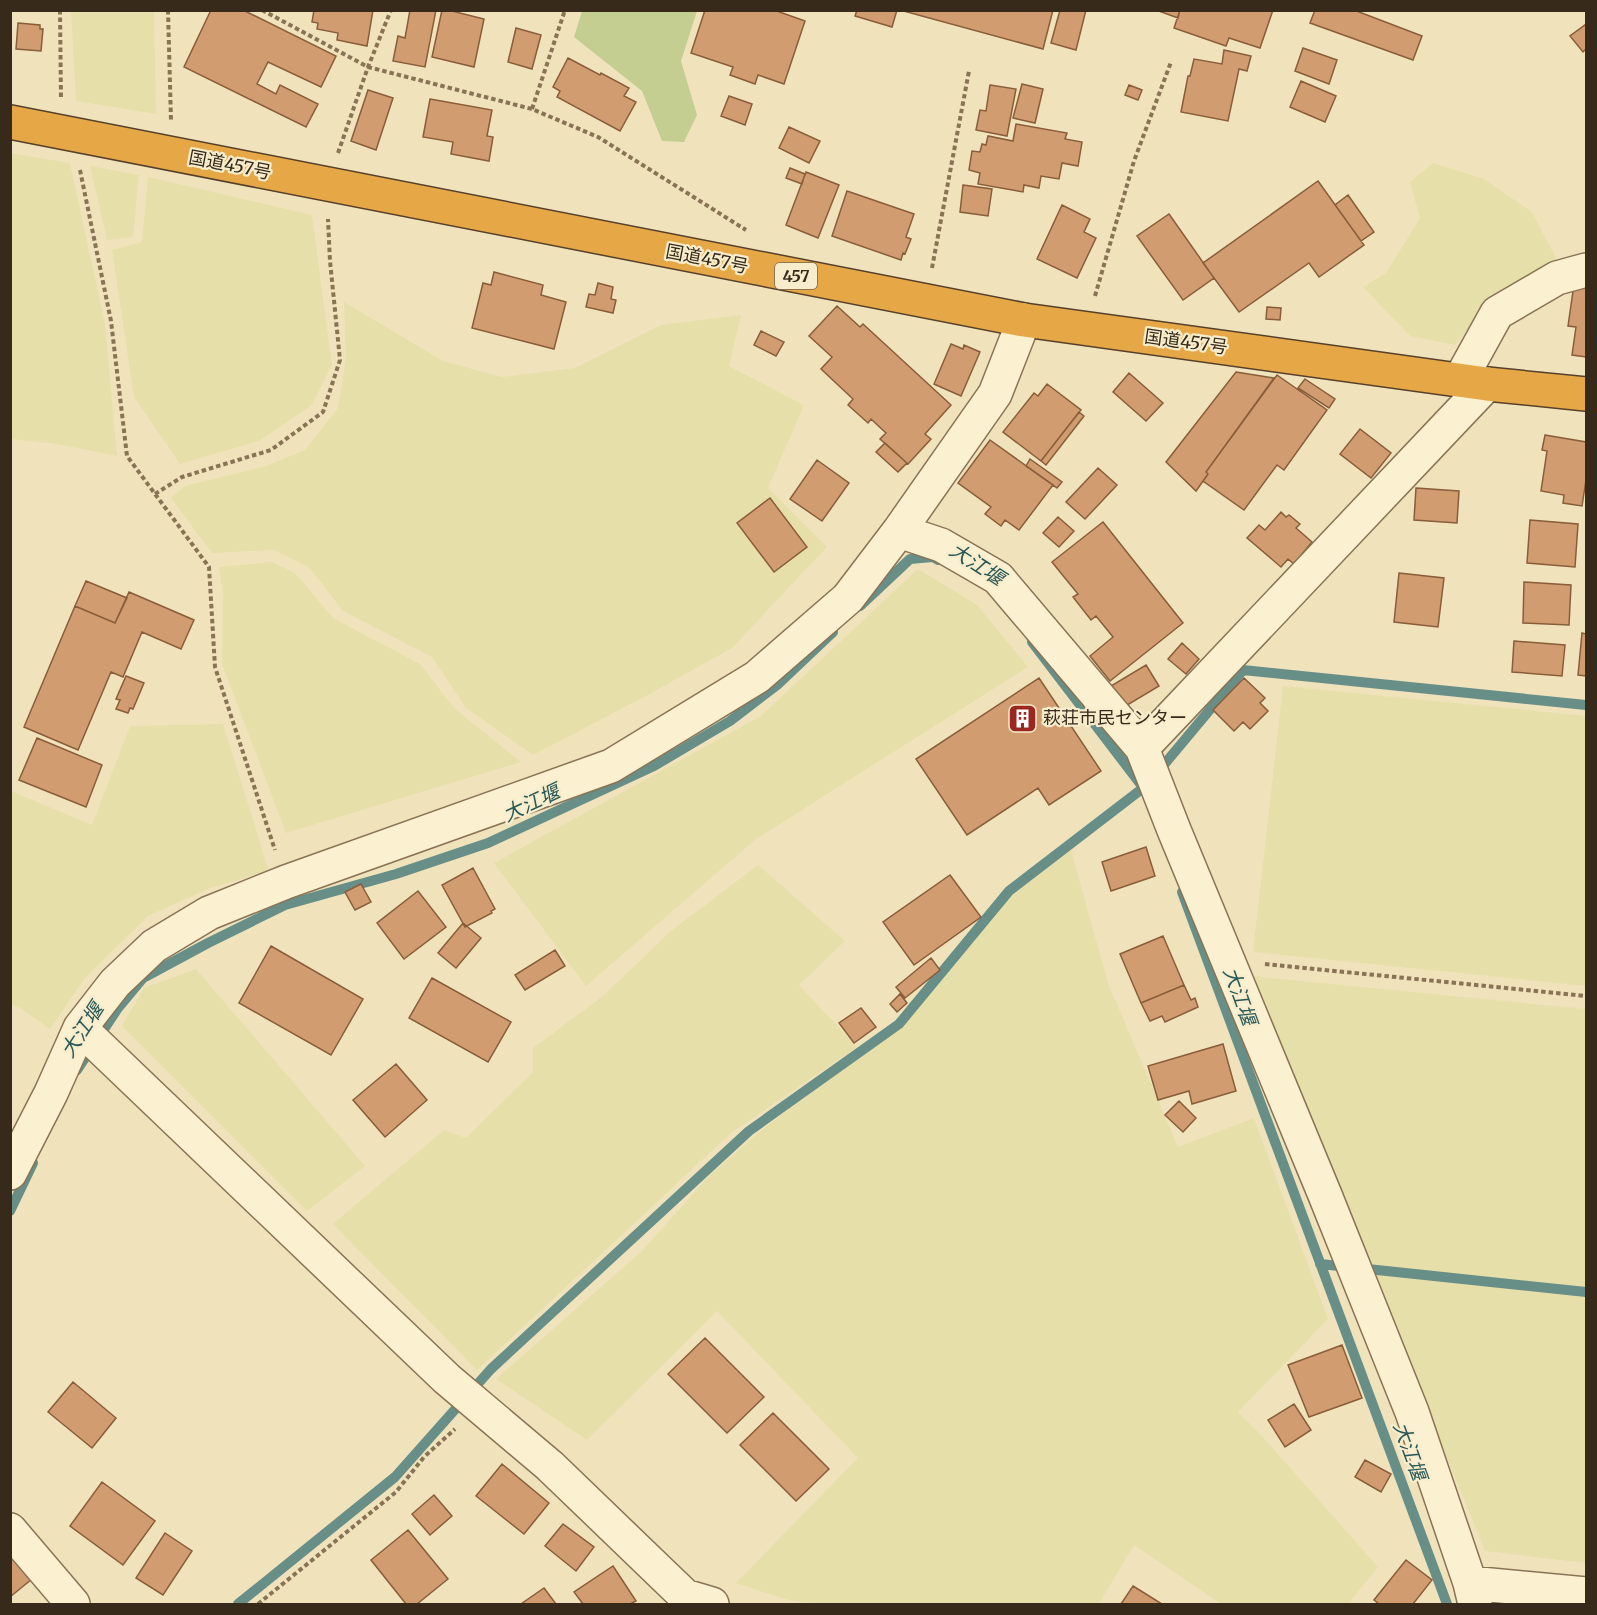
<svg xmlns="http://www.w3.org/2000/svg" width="1597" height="1615" viewBox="0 0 1597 1615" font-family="Merriweather,'Noto Sans JP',serif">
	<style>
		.farmland { fill: #e6dfa9 }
		.green { fill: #c4ce90 }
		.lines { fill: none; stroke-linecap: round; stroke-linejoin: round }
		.stream { stroke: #688f87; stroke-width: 10 }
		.building { fill: #d19d70; stroke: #895d39; stroke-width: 1.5 }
		.street-casing { stroke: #897355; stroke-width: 36 }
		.highway-casing { stroke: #56402a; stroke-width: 36 }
		.path { stroke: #897355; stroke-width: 4; stroke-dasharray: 4.5 3; stroke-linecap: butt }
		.street { stroke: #fbf0d0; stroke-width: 33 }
		.highway { stroke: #e6a846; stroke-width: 33 }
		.labels { text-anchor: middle; stroke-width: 4.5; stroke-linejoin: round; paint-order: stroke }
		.shield { fill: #f7edcc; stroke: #716450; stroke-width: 1.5 }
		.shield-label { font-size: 16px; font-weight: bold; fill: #372a1b }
		.street-label { font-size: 18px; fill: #372a1b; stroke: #f7edcc }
		.poi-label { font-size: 18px; fill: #372a1b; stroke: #f7edcc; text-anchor: start }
		.water-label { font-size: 20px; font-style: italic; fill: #295857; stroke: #f7edcc }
	</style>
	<rect width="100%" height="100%" fill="#f0e3bc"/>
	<path class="farmland" d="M71,11H154L156,114L76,101Z
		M10,153L70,163L105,324L117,456L57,444L11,439Z
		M1433,163L1484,179L1532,212L1560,266L1491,299L1455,345L1410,336L1363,287L1386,273L1420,218L1410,182Z
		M90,166L139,175L133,237L107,240Z
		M148,177L312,215L332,365L312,405L259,441L180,464L134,397L112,250L142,242Z
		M344,302L443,361L501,377L575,368L661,325L741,315L729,366L804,405L768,488L827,547L732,648L644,697L533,755L466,708L432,657L343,611L309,567L274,550L212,553L171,498L185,486L266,466L305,450L338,408L346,359Z
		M272,562L295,573L333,618L420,664L455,709L521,762L286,833L222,664L223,594L219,567Z
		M918,569L977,605L1028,667L756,839L586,986L494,863L761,716Z
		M1283,686L1586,716V986L1253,952Z
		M223,724L269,871L210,888L148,916L84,979L50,1029L20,1008L11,1005V791L92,825L130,726Z
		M1071,850L1108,983L1178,1147L1254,1118L1328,1319L1238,1412L1263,1437L1378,1567L1348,1604H1221L1134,1545L1099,1604H822L788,1600L736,1583L858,1458L717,1311L587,1440L496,1379L641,1252L709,1176L768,1125L904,1025L1009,898Z
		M758,865L845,941L799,985L857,1047L731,1133L477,1370L333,1224L444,1130L466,1138L533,1072V1048L603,996L671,931Z
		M196,969L365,1166L307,1211L122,1026L144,988Z
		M1250,976L1586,1009V1563L1485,1551Z"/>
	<path class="green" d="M582,11H697L681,61L697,115L684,142L662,141L642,91L574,37Z"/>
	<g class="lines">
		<path class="stream" d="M860,606L910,559L933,557L938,560
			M1032,642L1145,790
			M1157,773L1243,670L1586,705
			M1182,892L1447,1604
			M77,1070L118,1008L143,978L208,943L285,905L396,874L488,843L654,766L730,721L777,685L833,632
			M10,1211L33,1163
			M1320,1264L1586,1292
			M238,1604L395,1477L491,1369L749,1131L899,1024L1009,891L1147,785"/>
	</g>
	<path class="building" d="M211,10H243L336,56L321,87L268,62L257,84L276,94L280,85L318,104L306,127L184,67Z
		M314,10H373L367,46L337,40L338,33L317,29L318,23L312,22Z
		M410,10H436L425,67L393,61L398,36L405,38Z
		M442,10H448L484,19L474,67L432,57Z
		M705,10H774L805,21L784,84L758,75L755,84L730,75L733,67L691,53Z
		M857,10H897L892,27L855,16Z
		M900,10H1053L1043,49Z
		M1060,10H1086L1076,50L1051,43Z
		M1156,10H1180L1178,18Z
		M1180,10H1273L1260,48L1229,38L1226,46L1174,28Z
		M1315,10H1354L1422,36L1413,60L1310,23Z
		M18,23L40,25V29H43L41,51L16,49Z
		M1585,25L1586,27V49L1583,52L1570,36Z
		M516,28L541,35L532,69L508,62Z
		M1303,48L1337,60L1329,84L1295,71Z
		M1224,50L1251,56L1247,71L1239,69L1228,121L1181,112L1188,76H1190L1194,59L1222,64Z
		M568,58L600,75L601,73L629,88L624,96L636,102L620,131L557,97L560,91L553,87Z
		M1301,81L1336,96L1325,122L1290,107Z
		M1022,84L1043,89L1035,123L1013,118Z
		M990,85L1016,89L1007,136L976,130L980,110L986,111Z
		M1129,85L1142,90L1138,100L1125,95Z
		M368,90L393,98L376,150L351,141Z
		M729,96L752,104L745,125L721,116Z
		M430,99L492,110L487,136L493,137L489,161L451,154L453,142L423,137Z
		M1016,124L1067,133L1065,139L1082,142L1078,166L1062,163L1059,179L1041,176L1039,188L1024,185L1023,192L978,184L980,173L969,170L972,151L980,152L982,144L986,145L988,136L1013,141Z
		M789,127L820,141L809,163L779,148Z
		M790,168L805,174L802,184L786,178Z
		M806,172L839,185L818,238L786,225Z
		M1318,181L1364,245L1319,277L1309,263L1239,312L1203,263Z
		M963,185L992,189L988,216L960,212Z
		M847,191L914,214L906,237L911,239L905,254L903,253L901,260L832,236Z
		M1348,195L1374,232L1361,241L1335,205Z
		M1062,205L1090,219L1084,232L1096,238L1077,278L1037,259Z
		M1169,214L1214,278L1183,300L1137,236Z
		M494,272L543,285L541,295L566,302L554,349L472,328L483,283L491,285Z
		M598,283L613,287L611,299L616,300L613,313L586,307L589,294L595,295Z
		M1574,284L1586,286V357L1572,355L1576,327L1568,326Z
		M837,306L860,327L863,324L951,405L925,434L931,439L908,464L880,439L886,433L871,419L868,423L848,405L853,399L821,369L832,357L809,336Z
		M1267,307L1281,308L1280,320L1266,319Z
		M761,331L784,342L776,356L754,345Z
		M951,344L963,349L964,345L980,352L961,396L934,384Z
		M1236,372L1274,378L1206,472L1208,474L1196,491L1166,462Z
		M1129,373L1163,403L1146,421L1113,392Z
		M1277,375L1327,410L1284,470L1277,465L1244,510L1203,481L1208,474L1206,472Z
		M1305,379L1335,399L1329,408L1298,388Z
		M1047,384L1081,410L1041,461L1003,432L1034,393L1038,396Z
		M1079,412L1084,416L1046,465L1041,461Z
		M1360,429L1391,453L1371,478L1340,454Z
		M1545,435L1586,442V480L1582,506L1563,503L1564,495L1541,491L1547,451L1542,450Z
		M990,440L1053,485L1019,530L1005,520L1001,526L985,514L991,507L958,483Z
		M885,443L907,463L898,472L876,452Z
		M1030,459L1062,482L1057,488L1026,466Z
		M817,460L849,483L822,521L790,499Z
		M1098,468L1117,485L1085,519L1066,502Z
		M1416,488L1459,491L1457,523L1414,520Z
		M770,498L807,547L774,572L737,523Z
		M1281,512L1286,517L1289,515L1300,524L1296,528L1312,542L1294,564L1288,559L1281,567L1247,538L1259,525L1265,530Z
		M1058,517L1074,531L1059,547L1043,533Z
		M1530,520L1578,524L1575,567L1527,563Z
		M1103,522L1183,623L1110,681L1090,656L1113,637L1096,616L1091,620L1073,597L1078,594L1052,562Z
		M1399,573L1444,578L1438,627L1394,622Z
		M86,581L127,598L115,623L75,606Z
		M1524,582L1571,585L1569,625L1523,623Z
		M129,592L194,620L181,649L142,632L123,677L111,672L78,750L24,727L75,606L115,623Z
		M1582,633L1586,634V676L1578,675Z
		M1514,641L1565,645L1562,676L1512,672Z
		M1182,643L1199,659L1186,674L1168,659Z
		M1146,665L1159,686L1124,707L1111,686Z
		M126,676L144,683L133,709L130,708L128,713L116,709L120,700L116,699Z
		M1039,678L1101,771L1049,805L1038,788L967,835L916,759Z
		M1244,678L1265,698L1260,703L1268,711L1250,729L1243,722L1234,731L1213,710Z
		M37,738L102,765L86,807L19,780Z
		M1146,847L1155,876L1111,891L1102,862Z
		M473,868L495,909L491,911L492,913L465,927L442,885Z
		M950,875L981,917L914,965L883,922Z
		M361,884L371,902L355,910L345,892Z
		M418,891L446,927L404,959L377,923Z
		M463,923L481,938L456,968L438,953Z
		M1163,936L1184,985L1141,1003L1120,954Z
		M271,946L363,999L331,1055L239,1003Z
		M555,950L565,966L525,990L515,975Z
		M931,958L940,970L905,998L896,987Z
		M432,978L511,1022L488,1062L409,1018Z
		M1184,985L1191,1000L1195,998L1198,1007L1165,1022L1162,1016L1150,1021L1141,1003Z
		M900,994L907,1003L897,1012L890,1004Z
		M861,1008L876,1027L854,1043L839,1023Z
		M1223,1044L1236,1091L1192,1104L1189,1091L1158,1100L1148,1066Z
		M396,1064L427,1100L385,1137L353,1100Z
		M1179,1101L1196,1118L1183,1132L1165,1115Z
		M705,1338L764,1397L727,1433L668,1374Z
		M1342,1345L1362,1398L1309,1417L1288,1365Z
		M73,1382L116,1418L92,1448L48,1412Z
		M1294,1404L1311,1430L1285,1447L1268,1420Z
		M773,1413L829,1469L796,1501L740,1445Z
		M1365,1460L1391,1474L1381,1492L1355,1477Z
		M502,1464L549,1503L524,1534L476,1496Z
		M102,1482L155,1521L123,1565L70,1526Z
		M434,1495L452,1516L430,1535L412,1514Z
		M563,1524L594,1547L576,1571L545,1546Z
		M408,1530L448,1579L417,1604H406L371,1560Z
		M165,1533L192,1551L163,1595L136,1578Z
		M10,1555L32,1579L10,1597Z
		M1406,1560L1432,1580L1413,1604H1379L1374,1600Z
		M613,1566L636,1601L630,1604H583L574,1592Z
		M1133,1586L1162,1604H1121Z
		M544,1588L556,1604H521Z"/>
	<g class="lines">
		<defs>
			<path id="street" d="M1460,380L1497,313L1557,278L1586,270
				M899,531L941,545L998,578L1142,748L1174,830L1325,1195L1412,1412L1470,1583L1475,1604
				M1142,748L1487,384
				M80,1028L447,1379L550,1466L685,1596L712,1604
				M10,1173L51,1093L80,1028L115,983L154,946L209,913L286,882L611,766L757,677L848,598L899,531L995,394L1024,320
				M10,1530L73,1604
				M1470,1583L1586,1594"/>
			<path id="highway" d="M10,122L1024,320L1487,384L1586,394"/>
		</defs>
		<use href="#street" class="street-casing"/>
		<use href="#highway" class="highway-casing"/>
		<path class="path" d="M60,10L61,99
			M168,10L171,121
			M262,10L368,67L532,109L598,137L746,230
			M532,109L565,10
			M338,153L368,67L391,10
			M80,170L111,321L127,456L209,567L215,667L275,850
			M932,268L969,71
			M1095,296L1134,161L1171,62
			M155,494L182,477L271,450L323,412L340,360L330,261L328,219
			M1265,964L1586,996
			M258,1604L396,1492L424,1457L455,1429"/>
		<use href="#street" class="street"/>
		<use href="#highway" class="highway"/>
	</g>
	<defs>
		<symbol id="building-square" viewBox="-11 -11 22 22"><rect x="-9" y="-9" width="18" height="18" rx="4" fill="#9b2721" stroke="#f7edcc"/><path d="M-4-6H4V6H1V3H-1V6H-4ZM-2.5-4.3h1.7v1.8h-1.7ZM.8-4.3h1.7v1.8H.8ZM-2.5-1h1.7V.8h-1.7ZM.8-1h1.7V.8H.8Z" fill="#fff"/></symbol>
	</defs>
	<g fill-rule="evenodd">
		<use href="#building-square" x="1006" y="702" width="33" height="33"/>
	</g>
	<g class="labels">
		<rect class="shield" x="775" y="263" width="42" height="26" rx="4.5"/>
		<g class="shield-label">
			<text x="796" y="282">457</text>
		</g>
		<g class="street-label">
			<text transform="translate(230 165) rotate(11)" y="6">国道457号</text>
			<text transform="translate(707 259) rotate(11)" y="6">国道457号</text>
			<text transform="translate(1186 342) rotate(8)" y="6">国道457号</text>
		</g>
		<g class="poi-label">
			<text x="1043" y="724">萩荘市民センター</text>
		</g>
		<g class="water-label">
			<text transform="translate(977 564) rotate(33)" y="7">大江堰</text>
			<text transform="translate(531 803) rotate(-25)" y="7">大江堰</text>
			<text transform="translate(1240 996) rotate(70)" y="7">大江堰</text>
			<text transform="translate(82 1030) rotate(-57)" y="7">大江堰</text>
			<text transform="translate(1410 1451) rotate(70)" y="7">大江堰</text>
		</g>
	</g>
	<rect width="1597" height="1615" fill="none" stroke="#372a1b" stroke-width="24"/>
</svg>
